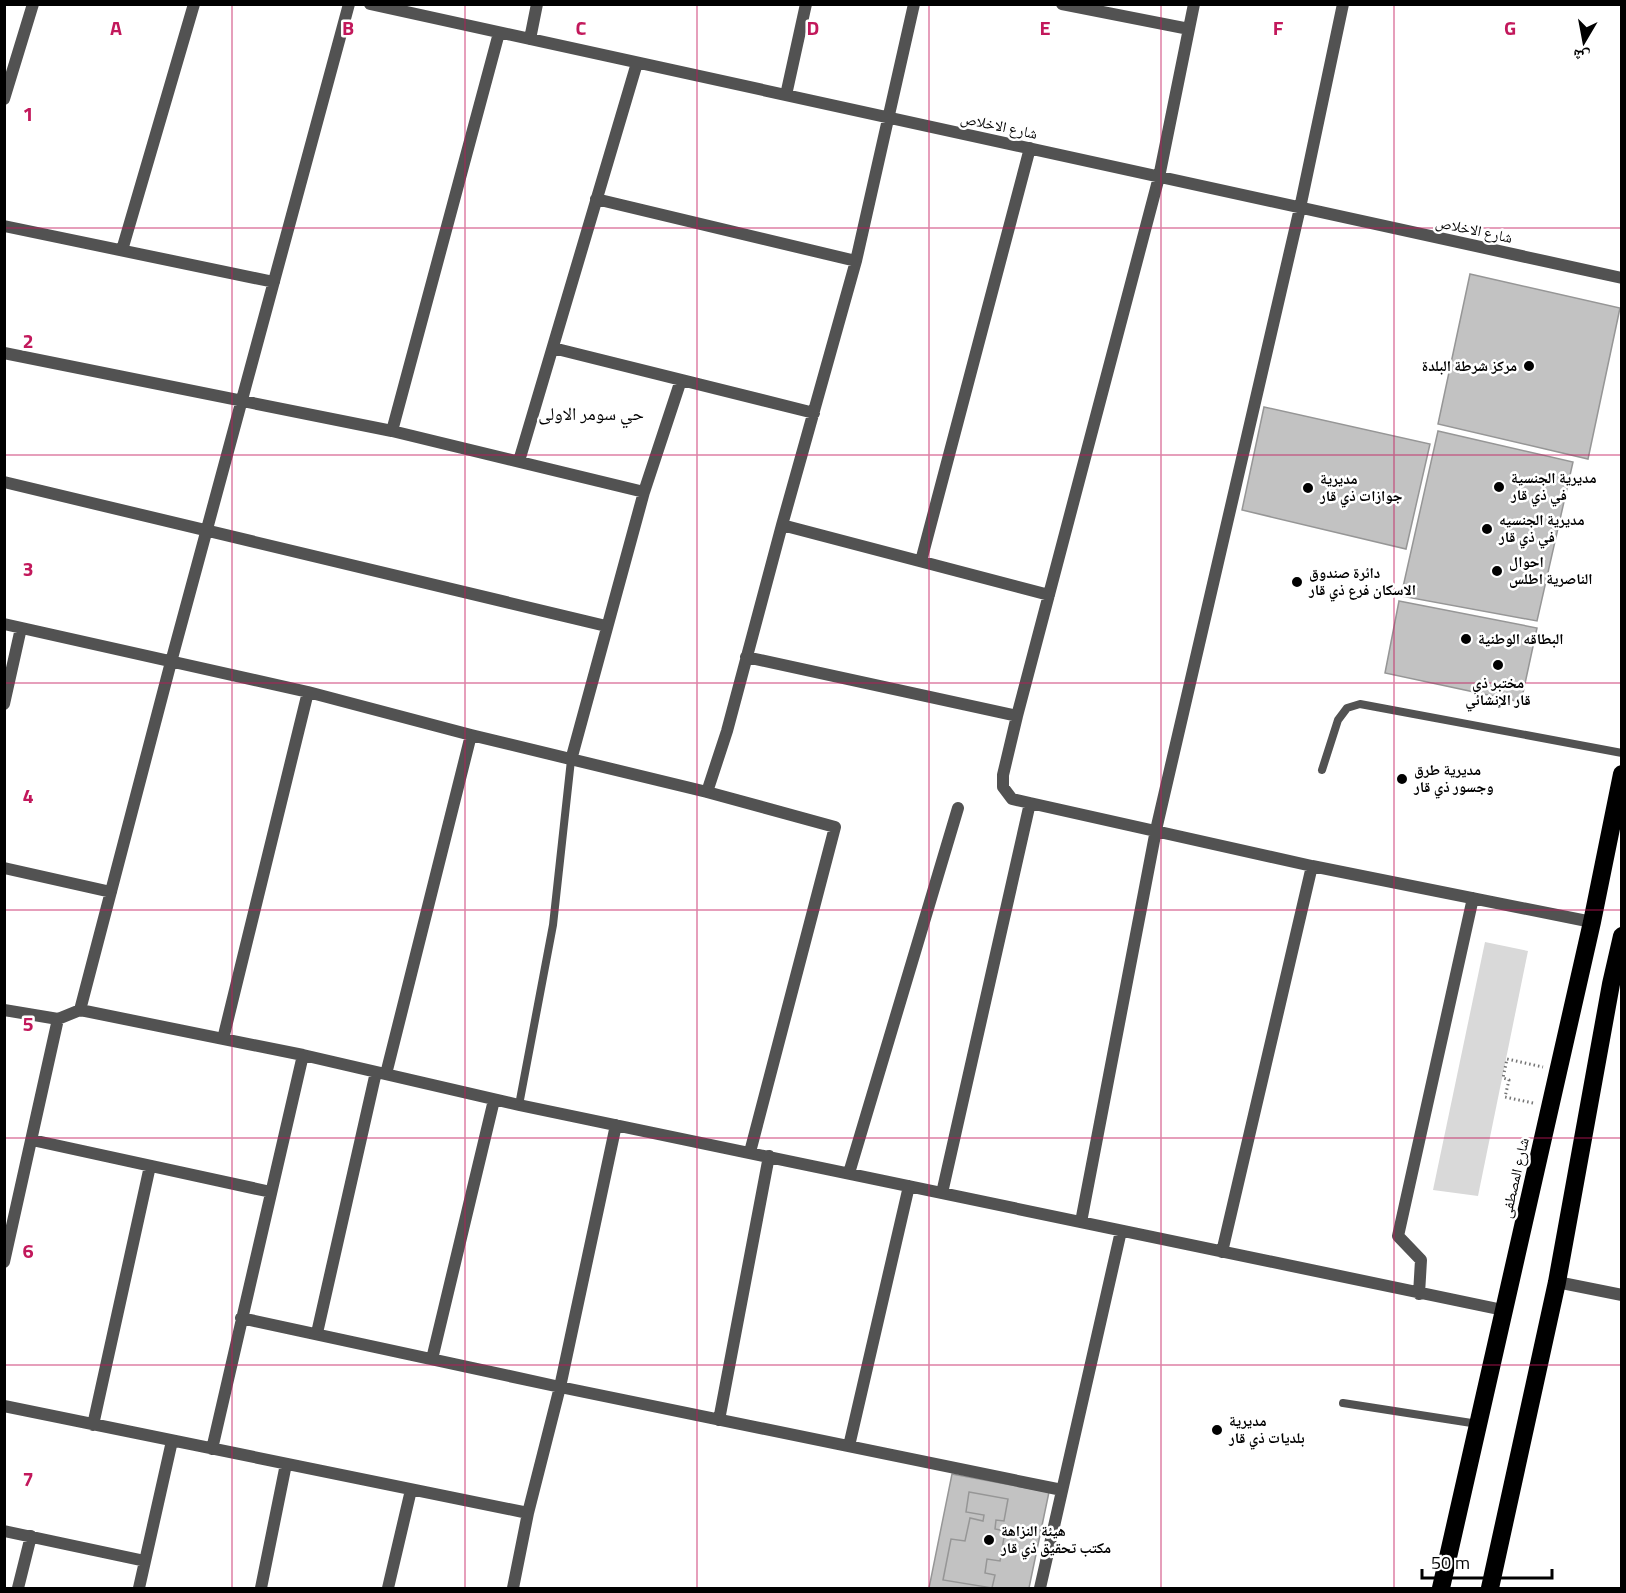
<svg xmlns="http://www.w3.org/2000/svg" width="1626" height="1593" viewBox="0 0 1626 1593" font-family="'Titillium Web','Noto Naskh Arabic',sans-serif">
	<style>
		.green { fill: #d9d9d9 }
		.building { fill: #c2c2c2; stroke: #969696; stroke-width: 1.5 }
		.lines { fill: none; stroke-linecap: round; stroke-linejoin: round }
		.path { stroke: #747474; stroke-width: 3; stroke-dasharray: 1.5 3; stroke-linecap: butt }
		.lane { stroke: #525252; stroke-width: 8 }
		.street { stroke: #525252; stroke-width: 12 }
		.highway { stroke: #000; stroke-width: 18 }
		.grid { fill: none; stroke: #c2185b; stroke-width: 1.5; stroke-opacity: 0.55 }
		.poi-dot { fill: #000; stroke: #fff; stroke-width: 2 }
		.labels { text-anchor: middle; stroke-width: 5; stroke-linejoin: round; paint-order: stroke }
		.street-label { font-size: 15px; fill: #000; stroke: #fff }
		.poi-label { font-size: 15px; font-weight: bold; fill: #000; stroke: #fff; text-anchor: start }
		.quarter-label { font-size: 18px; fill: #000; stroke: #fff }
		.grid-label { font-size: 20px; text-anchor: middle; font-weight: bold; fill: #c2185b; stroke: #fff; stroke-width: 5; stroke-linejoin: round; paint-order: stroke }
	</style>
	<rect width="100%" height="100%" fill="#fff"/>
	<path class="green" d="M1485,942L1528,951L1478,1196L1433,1190Z"/>
	<path class="building" d="M1470,274L1620,308L1588,459L1438,424Z
		M1264,407L1430,444L1406,549L1242,510Z
		M1438,431L1573,462L1537,621L1401,596Z
		M1399,601L1537,628L1521,702L1385,673Z
		M952,1474L1049,1492L1029,1588H929Z
		M969,1492L1008,1499L1004,1521L996,1520L995,1529L1005,1531L1000,1561L987,1559L985,1573L995,1575L992,1588L943,1580L951,1539L965,1541L970,1518L983,1521L984,1515L966,1512Z"/>
	<g class="lines">
		<path class="path" d="M1533,1103L1505,1097L1509,1080L1503,1078L1507,1059L1543,1067"/>
		<path class="lane" d="M1322,770L1338,720L1347,708L1360,704L1622,753
			M519,1105L553,925L571,760
			M1343,1403L1478,1424"/>
		<path class="street" d="M370,4L1622,278
			M1062,4L1189,29
			M1194,4L1159,177L1017,716L1003,775V787L1012,799L1030,803L1312,866L1592,922
			M530,39L537,4
			M786,95L806,4
			M4,99L33,4
			M596,199L856,261
			M4,226L274,282
			M122,250L194,4
			M553,348L814,413
			M4,353L392,431L644,492
			M392,431L499,33
			M519,461L637,63
			M4,482L606,626
			M782,525L1049,595
			M921,561L1030,148
			M4,624L308,692L471,735L707,792L835,827L750,1152
			M746,657L1017,716
			M4,704L21,628
			M571,760L644,492L681,380
			M707,792L727,731L782,525L856,261L914,4
			M4,868L111,892
			M4,1010L58,1019
			M80,1010L171,662L349,4
			M223,1039L308,692
			M386,1074L471,735
			M32,1140L271,1192
			M849,1173L958,808
			M942,1193L1030,803
			M1081,1222L1156,830L1300,208L1343,4
			M1222,1252L1312,866
			M4,1262L58,1019L80,1010L303,1055L519,1105L1503,1310
			M1557,1282L1622,1295
			M1419,1294L1421,1260L1398,1236L1473,898
			M241,1318L560,1387L1062,1490
			M317,1333L376,1072
			M432,1359L494,1100
			M4,1406L528,1513
			M719,1420L769,1156
			M93,1425L150,1166
			M849,1446L909,1186
			M212,1449L303,1055
			M4,1531L145,1561
			M18,1588L31,1536
			M139,1588L172,1441
			M261,1588L286,1464
			M388,1588L411,1490
			M513,1588L528,1513L560,1387L616,1125
			M1040,1588L1121,1231"/>
		<path class="highway" d="M1441,1588L1592,922L1622,774
			M1490,1588L1557,1282L1611,984L1622,936"/>
	</g>
	<path class="grid" d="M232,4V1588M465,4V1588M697,4V1588M929,4V1588M1161,4V1588M1394,4V1588M4,228H1622M4,455H1622M4,683H1622M4,910H1622M4,1138H1622M4,1365H1622"/>
	<g class="poi-dot">
		<circle cx="1529" cy="366" r="6"/>
		<circle cx="1499" cy="487" r="6"/>
		<circle cx="1308" cy="488" r="6"/>
		<circle cx="1487" cy="529" r="6"/>
		<circle cx="1497" cy="571" r="6"/>
		<circle cx="1297" cy="582" r="6"/>
		<circle cx="1466" cy="639" r="6"/>
		<circle cx="1498" cy="665" r="6"/>
		<circle cx="1402" cy="779" r="6"/>
		<circle cx="1217" cy="1430" r="6"/>
		<circle cx="989" cy="1540" r="6"/>
	</g>
	<g class="labels">
		<g class="street-label">
			<text transform="translate(999 126) rotate(12)" y="5">شارع الاخلاص</text>
			<text transform="translate(1474 230) rotate(12)" y="5">شارع الاخلاص</text>
			<text transform="translate(1515 1178) rotate(-77)" y="5">شارع المصطفى</text>
		</g>
		<g class="poi-label">
			<text x="1517" y="371" text-anchor="end">مركز شرطة البلدة</text>
			<text x="1511" y="483">مديرية الجنسية<tspan x="1511" dy="17">في ذي قار</tspan></text>
			<text x="1320" y="484">مديرية<tspan x="1320" dy="17">جوازات ذي قار</tspan></text>
			<text x="1499" y="525">مديرية الجنسيه<tspan x="1499" dy="17">في ذي قار</tspan></text>
			<text x="1509" y="567">احوال<tspan x="1509" dy="17">الناصرية اطلس</tspan></text>
			<text x="1309" y="578">دائرة صندوق<tspan x="1309" dy="17">الاسكان فرع ذي قار</tspan></text>
			<text x="1478" y="644">البطاقه الوطنية</text>
			<text x="1498" y="688" text-anchor="middle">مختبر ذي<tspan x="1498" dy="17">قار الإنشائي</tspan></text>
			<text x="1414" y="775">مديرية طرق<tspan x="1414" dy="17">وجسور ذي قار</tspan></text>
			<text x="1229" y="1426">مديرية<tspan x="1229" dy="17">بلديات ذي قار</tspan></text>
			<text x="1001" y="1536">هيئة النزاهة<tspan x="1001" dy="17">مكتب تحقيق ذي قار</tspan></text>
		</g>
		<g class="quarter-label">
			<text x="591" y="420">حي سومر الاولى</text>
		</g>
	</g>
	<g class="grid-label">
		<text x="116" y="35">A</text>
		<text x="348" y="35">B</text>
		<text x="581" y="35">C</text>
		<text x="813" y="35">D</text>
		<text x="1045" y="35">E</text>
		<text x="1278" y="35">F</text>
		<text x="1510" y="35">G</text>
		<text x="28" y="121">1</text>
		<text x="28" y="348">2</text>
		<text x="28" y="576">3</text>
		<text x="28" y="803">4</text>
		<text x="28" y="1031">5</text>
		<text x="28" y="1258">6</text>
		<text x="28" y="1486">7</text>
	</g>
	<rect width="1626" height="1593" fill="none" stroke="#000000" stroke-width="12"/>
	<g transform="translate(1584 42) rotate(190)" stroke="#ffffff" stroke-width="4.5" paint-order="stroke">
	<path d="M0-4.5L10 22L0 15L-10 22Z" fill="#000000"/>
	<text y="-9" font-size="16" font-weight="bold" text-anchor="middle" fill="#000000">ش</text>
	</g>
	<path d="M1422 1569v9h130v-9" fill="none" stroke="#000000" stroke-width="3"/>
	<text x="1431" y="1569" font-size="18" fill="#000000" stroke="#ffffff" stroke-width="4.5" paint-order="stroke">50 m</text>
</svg>
